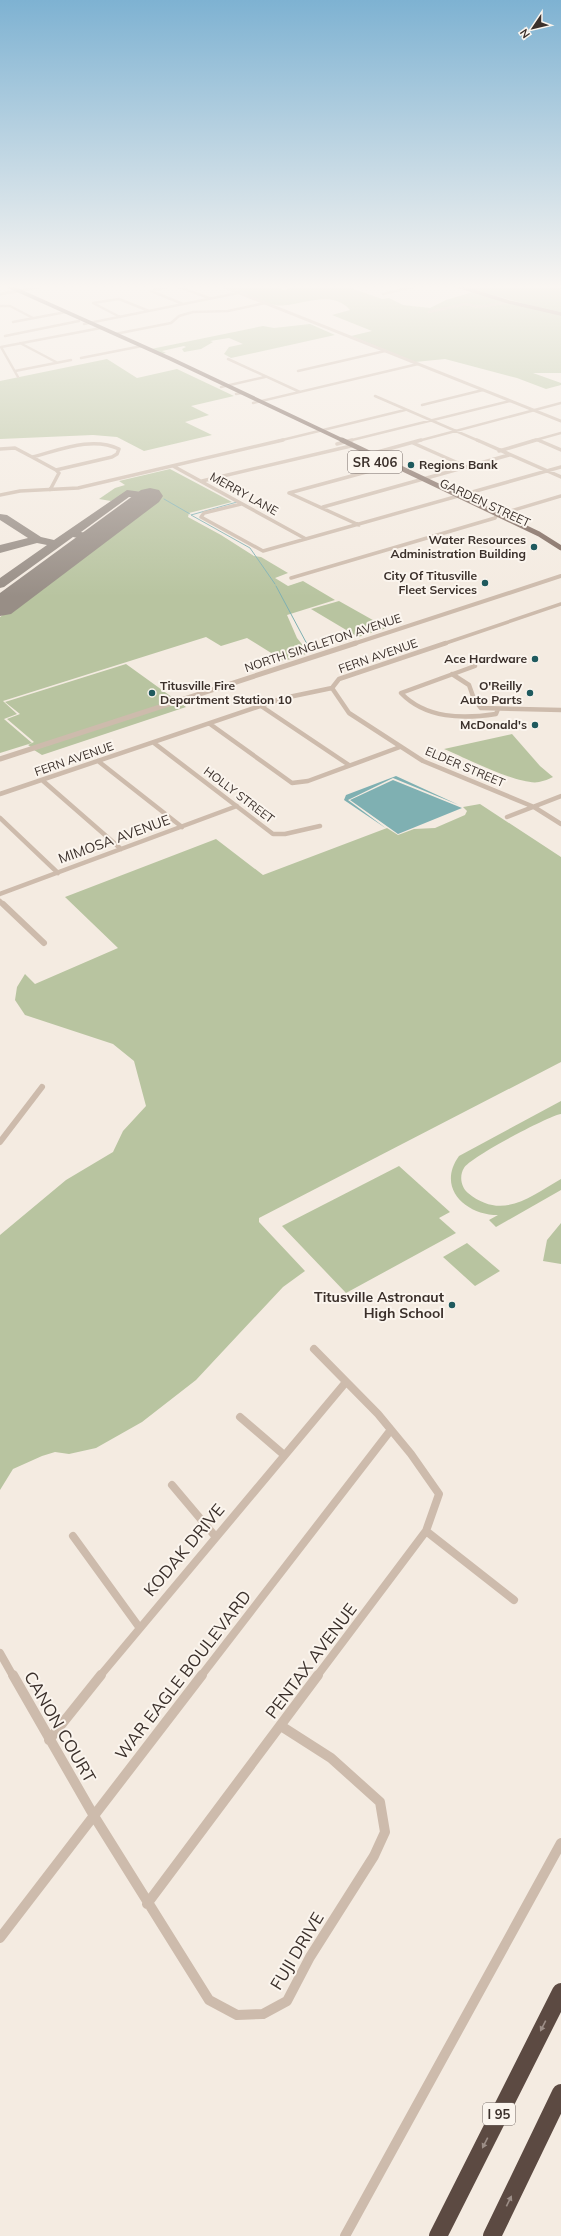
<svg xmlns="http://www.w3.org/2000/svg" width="561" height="2236" viewBox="0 0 561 2236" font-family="Mulish,sans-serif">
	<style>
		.green { fill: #b8c4a0 }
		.water { fill: #7fb0b2 }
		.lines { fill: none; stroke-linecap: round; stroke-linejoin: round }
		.stream-far1 { stroke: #7fb0b2; stroke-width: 1 }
		.stream { stroke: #7fb0b2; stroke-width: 1.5 }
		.taxiway { fill: #988e86; fill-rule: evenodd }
		.runway { fill: #988e86; fill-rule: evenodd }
		.minor-far5 { stroke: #cdbbac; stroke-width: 2.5 }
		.minor-far4 { stroke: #cdbbac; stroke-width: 3.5 }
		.minor-far3 { stroke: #cdbbac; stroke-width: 4.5 }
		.minor-far2 { stroke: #cdbbac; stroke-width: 6 }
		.minor-far1 { stroke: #cdbbac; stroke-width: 8 }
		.minor { stroke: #cdbbac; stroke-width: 10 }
		.tertiary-far2 { stroke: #cdbbac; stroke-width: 3 }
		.tertiary-far1 { stroke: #cdbbac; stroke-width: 4 }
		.tertiary { stroke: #cdbbac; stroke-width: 5 }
		.secondary { stroke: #a18a7d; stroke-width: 3.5 }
		.primary-far1 { stroke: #7d675c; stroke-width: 4 }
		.primary { stroke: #7d675c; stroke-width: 5 }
		.motorway { stroke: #5c4a42; stroke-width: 18 }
		.oneway { fill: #9c8e87 }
		.poi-dot { fill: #1f5a5e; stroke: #fbf5ee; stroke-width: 1.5 }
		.labels { text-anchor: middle; stroke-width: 4; stroke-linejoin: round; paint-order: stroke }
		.far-poi-label { font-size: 12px; font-weight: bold; fill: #3b302b; stroke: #fbf5ee; text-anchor: end }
		.far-street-label { font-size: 12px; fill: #3b302b; stroke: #fbf5ee }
		.shield { fill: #fbf5ee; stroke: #756b66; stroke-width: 1 }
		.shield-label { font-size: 13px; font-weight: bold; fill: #3b302b }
		.street-label { font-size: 14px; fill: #3b302b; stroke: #fbf5ee }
		.poi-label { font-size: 14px; font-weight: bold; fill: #3b302b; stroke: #fbf5ee; text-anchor: end }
		.near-street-label { font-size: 17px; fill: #3b302b; stroke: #fbf5ee }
	</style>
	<rect width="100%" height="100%" fill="#f4ebe1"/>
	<path class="green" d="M267,284L283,290L314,284H340L382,299L389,298L403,305L430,308L446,300L473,292L507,302L483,306L466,305L478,308L509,303L561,315V373H533L561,383V385L546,389L517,378L445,359L415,362L351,336L372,331L332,315L350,310C330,287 296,309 275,305C262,303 248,295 237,290Z
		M468,284H561V314L461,286Z
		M310,324L335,335L231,358L224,354L229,347L243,344L229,338L210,341L213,342L201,349L184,352L182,349L186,347L184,346L162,351L166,353L161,354L151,349L263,326L274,328Z
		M107,359L137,378L177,369L234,396L191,406L209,415L185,422L212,435L144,451L117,437L93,435L0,439V381Z
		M170,469L232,502L189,513L188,517L221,535L254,556L261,557L288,573L275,578L288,586L303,581L335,600L287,615L297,638L309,653L284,661L247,638L221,646L206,637L3,701L17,714L4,719L32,743L0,753V617L161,496C139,490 130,489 111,501L99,499L115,488L125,485L119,481Z
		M339,601L387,628L358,637L311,609Z
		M126,664L176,700L31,747L28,745L34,742L7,719L20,714L5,702Z
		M179,702L186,707L42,755L34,750Z
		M512,734L540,766L553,777C549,779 544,781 539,782C519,786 464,757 444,749Z
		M480,804L561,857V1062L259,1218V1222L305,1271L283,1287L196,1380L142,1422L96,1448L69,1454L55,1452L42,1456L13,1469L0,1490V1235L66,1180L113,1152L123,1131L146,1106L134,1061L113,1044L25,1015L15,1000L17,987L25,974L35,984L118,948L65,897L216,839L263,875L387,828L398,835L414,829L435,828L465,815L467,811L463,807Z
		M561,1101V1114C548,1116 469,1158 464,1168C459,1176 461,1187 468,1193C502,1221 530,1197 561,1179V1190L496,1227L489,1220L498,1215C466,1215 436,1188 459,1156Z
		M399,1166L450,1212L439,1218L456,1233L346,1293L282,1226Z
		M561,1223V1264L543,1261L547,1240Z
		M467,1243L500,1271L475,1286L443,1257Z"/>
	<path class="water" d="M396,776L459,805L393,778L348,800L387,829L344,800L346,795Z
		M393,780L462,808L398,834L350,800Z"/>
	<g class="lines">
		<path class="stream-far1" d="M164,499L190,514
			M237,502L191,515L250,548L275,584
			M276,586L307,644"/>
		<path class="stream" d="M307,643L311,651"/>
		<path class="taxiway" d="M127,490L150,493L155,496L150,499L129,497L81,532L98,536L100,538L98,540L94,541L73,537L4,587L0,588V578L47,545L37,543L0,553V545L28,538L0,520V514L7,515L41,537L54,540Z"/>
		<path class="runway" d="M150,488L159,490L163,496L159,502L11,614L0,616V593L141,490Z"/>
		<path class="minor-far5" d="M171,284L209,298
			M175,285L151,291L183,304
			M232,290L264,284
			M19,291L55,284
			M383,294L417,286L443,284
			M0,306H10L33,318
			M429,312L466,304L479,307L509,302
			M120,317L93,303L119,299L149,311
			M13,322L66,312
			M84,324L238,293
			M115,334L171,323L179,316L193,312L228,311L265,303
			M5,336L79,321
			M20,343L56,362
			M81,358L142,346
			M228,359L300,392
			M15,371L71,360
			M298,371L385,351
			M18,377L1,347L101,328
			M221,387L265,377
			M236,394L242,393
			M375,396L479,441
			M253,403L418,364
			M422,405L483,390
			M537,440L540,441
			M278,441L405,410
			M348,441L510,401
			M418,441L561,403
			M532,441L561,433"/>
		<path class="minor-far4" d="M477,440L561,477
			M538,440L561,450
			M413,443L467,467
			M337,444L352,440
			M0,449L15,448L32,457C60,450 92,436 119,449L117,454L112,457L56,470L59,473L50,490
			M499,451L536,440
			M363,456L421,440
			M32,457L56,470
			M173,466L306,539
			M202,481L351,446
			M289,493L392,465
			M289,493L359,525
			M0,495L20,491L78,488L283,440
			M241,504L204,513L201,517L263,551L561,467
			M323,507L509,455
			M291,578L495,518L497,515L561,496
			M443,644L561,604"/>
		<path class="minor-far3" d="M475,666L401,693C426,719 463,719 496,714L498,709
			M452,674L469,685L474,699L481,708L561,710
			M332,688L349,713L423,761L534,807L561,824
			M261,706L349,765
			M210,724L292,783L308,781L400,747
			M154,743L273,834H285L320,826
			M98,761L182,827
			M42,780L121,849
			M0,794L284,698L332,688L339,679L446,643
			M507,817L561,796
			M0,818L58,873
			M0,894L237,806
			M0,901L4,905"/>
		<path class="minor-far2" d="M3,904L44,943
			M0,1142L42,1087"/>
		<path class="minor-far1" d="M314,1349L378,1414L411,1454L439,1494L426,1531L317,1676
			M240,1417L283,1454
			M172,1485L215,1536
			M426,1531L514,1600
			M73,1536L139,1627
			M0,1653L13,1676
			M100,1676L346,1382
			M201,1676L390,1431"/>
		<path class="minor" d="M13,1675L94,1816L209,2000L237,2015L263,2014L287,2001L310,1957L374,1856L385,1832L380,1802L331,1758L281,1726
			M49,1740L101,1675
			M147,1904L318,1675
			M0,1938L202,1675
			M345,2236L561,1843"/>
		<path class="tertiary-far2" d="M217,284L561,421
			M0,294L19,291"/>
		<path class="tertiary-far1" d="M353,644L561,576"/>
		<path class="tertiary" d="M0,759L356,643"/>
		<path class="secondary" d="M451,284L509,302L561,314"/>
		<path class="primary-far1" d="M4,284L171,359L344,441"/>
		<path class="primary" d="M342,440L539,534L561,548"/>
		<path class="motorway" d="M438,2236L561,1992
			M492,2236L561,2093"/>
	</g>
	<defs><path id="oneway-solid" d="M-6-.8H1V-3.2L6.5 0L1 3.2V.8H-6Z"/></defs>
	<g class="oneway">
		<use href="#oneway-solid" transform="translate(543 2026) rotate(117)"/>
		<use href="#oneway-solid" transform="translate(485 2143) rotate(117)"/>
		<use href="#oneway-solid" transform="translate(509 2201) rotate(-64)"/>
	</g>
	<linearGradient id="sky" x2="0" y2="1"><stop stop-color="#7eb2d2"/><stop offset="0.48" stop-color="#faf6f2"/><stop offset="1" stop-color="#faf6f2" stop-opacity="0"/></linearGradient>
	<rect width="561" height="597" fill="url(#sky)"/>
	<g class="poi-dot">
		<circle cx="411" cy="465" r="4"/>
		<circle cx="534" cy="547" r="4"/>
		<circle cx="485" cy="583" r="4"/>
		<circle cx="535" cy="659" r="4"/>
		<circle cx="152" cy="693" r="4"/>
		<circle cx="530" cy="693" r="4"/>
		<circle cx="535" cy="725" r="4"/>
		<circle cx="452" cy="1305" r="4"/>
	</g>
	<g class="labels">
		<g class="far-poi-label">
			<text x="419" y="469" text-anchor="start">Regions Bank</text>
			<text x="526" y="544">Water Resources<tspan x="526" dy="14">Administration Building</tspan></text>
			<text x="477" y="580">City Of Titusville<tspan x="477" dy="14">Fleet Services</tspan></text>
			<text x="527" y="663">Ace Hardware</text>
			<text x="160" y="690" text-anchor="start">Titusville Fire<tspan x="160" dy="14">Department Station 10</tspan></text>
			<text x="522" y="690">O'Reilly<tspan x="522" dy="14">Auto Parts</tspan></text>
			<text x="527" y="729">McDonald's</text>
		</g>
		<g class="far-street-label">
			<text transform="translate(244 494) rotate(29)" y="4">MERRY LANE</text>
			<text transform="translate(485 503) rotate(25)" y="4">GARDEN STREET</text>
			<text transform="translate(323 643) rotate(-18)" y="4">NORTH SINGLETON AVENUE</text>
			<text transform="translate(378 656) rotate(-19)" y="4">FERN AVENUE</text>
			<text transform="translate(74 759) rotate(-19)" y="4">FERN AVENUE</text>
			<text transform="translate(465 767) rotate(23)" y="4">ELDER STREET</text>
			<text transform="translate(239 795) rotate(37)" y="4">HOLLY STREET</text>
		</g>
		<g class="shield">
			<rect x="348" y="451" width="54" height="22" rx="3"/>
			<rect x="483" y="2103" width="32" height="22" rx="3"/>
		</g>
		<g class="shield-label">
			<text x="375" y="467">SR 406</text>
			<text x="499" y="2119">I 95</text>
		</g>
		<g class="street-label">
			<text transform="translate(114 839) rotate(-20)" y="5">MIMOSA AVENUE</text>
		</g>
		<g class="poi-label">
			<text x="444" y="1302">Titusville Astronaut<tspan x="444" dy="16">High School</tspan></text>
		</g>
		<g class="near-street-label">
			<text transform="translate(184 1550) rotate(-50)" y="6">KODAK DRIVE</text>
			<text transform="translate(311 1661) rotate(-53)" y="6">PENTAX AVENUE</text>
			<text transform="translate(183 1675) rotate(-52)" y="6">WAR EAGLE BOULEVARD</text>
			<text transform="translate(60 1727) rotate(60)" y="6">CANON COURT</text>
			<text transform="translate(297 1951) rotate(-59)" y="6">FUJI DRIVE</text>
		</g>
	</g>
	<g transform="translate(533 28) rotate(235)" stroke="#fbf5ee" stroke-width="3" paint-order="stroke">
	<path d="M0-3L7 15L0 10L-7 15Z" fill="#3b302b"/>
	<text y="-6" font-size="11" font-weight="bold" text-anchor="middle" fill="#3b302b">N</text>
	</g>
</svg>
